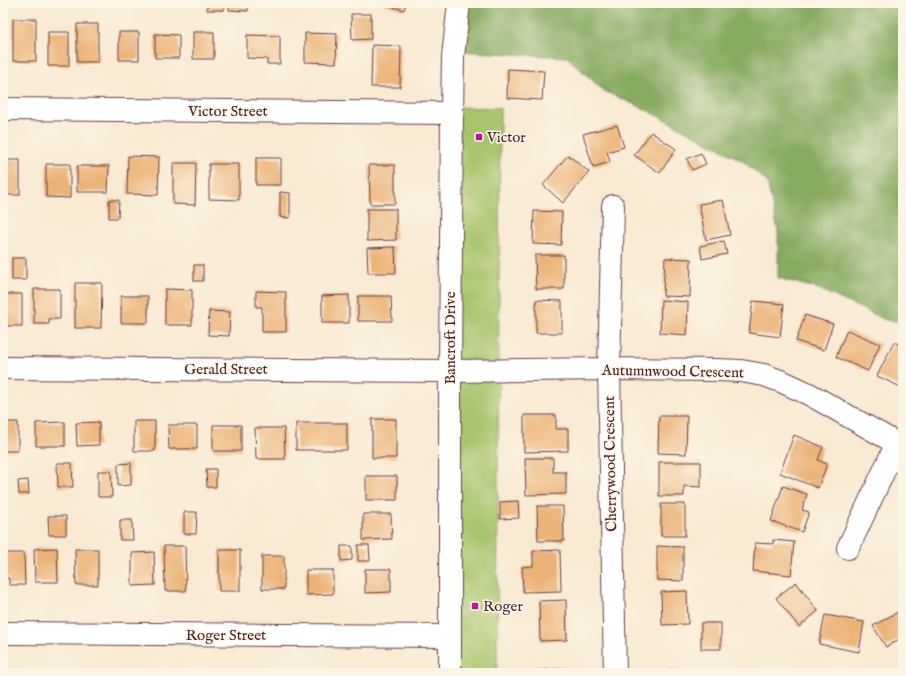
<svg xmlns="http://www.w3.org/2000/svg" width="906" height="676" viewBox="0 0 906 676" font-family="'IM FELL English',serif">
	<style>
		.green { fill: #a8c56d; stroke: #79724c }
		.forest { fill: #86aa60; stroke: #686446 }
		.building { fill: #ecb378 }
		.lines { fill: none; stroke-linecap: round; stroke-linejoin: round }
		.minor-casing { stroke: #643d44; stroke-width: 24 }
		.major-casing { stroke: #643d44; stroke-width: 24 }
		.minor { stroke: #fff; stroke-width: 22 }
		.major { stroke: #fff; stroke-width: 22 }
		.poi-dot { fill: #b5179e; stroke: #fcf5e5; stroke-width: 1.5 }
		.labels { text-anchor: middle; stroke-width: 3; stroke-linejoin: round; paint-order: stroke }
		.street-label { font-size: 15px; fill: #4a1f2b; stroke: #fcf5e5 }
		.poi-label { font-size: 15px; fill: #4a1f2b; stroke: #fcf5e5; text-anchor: start }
	</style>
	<rect width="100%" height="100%" fill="#fcf5e5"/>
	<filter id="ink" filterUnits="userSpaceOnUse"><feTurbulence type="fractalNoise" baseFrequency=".025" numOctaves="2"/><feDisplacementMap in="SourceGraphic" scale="8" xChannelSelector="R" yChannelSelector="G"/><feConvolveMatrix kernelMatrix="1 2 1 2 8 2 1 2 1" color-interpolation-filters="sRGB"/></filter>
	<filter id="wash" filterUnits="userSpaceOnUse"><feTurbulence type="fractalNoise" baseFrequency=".012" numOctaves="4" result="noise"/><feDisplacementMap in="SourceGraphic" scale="16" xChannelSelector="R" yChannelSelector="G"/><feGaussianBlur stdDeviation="0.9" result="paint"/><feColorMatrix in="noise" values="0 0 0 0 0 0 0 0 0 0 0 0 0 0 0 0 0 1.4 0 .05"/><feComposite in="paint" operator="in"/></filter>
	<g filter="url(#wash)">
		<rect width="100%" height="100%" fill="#f8e9d2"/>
		<path class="green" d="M454,107L500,108L497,673H452Z"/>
		<path class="forest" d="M460,3H903V322L886,320L819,289L778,278V230L767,182L743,161L643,108L604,91L567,57L455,51Z"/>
		<g id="blocks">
			<path class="building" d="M207,3H224V10H207Z
				M229,3H248V11L229,10Z
				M379,3H406L404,10Z
				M351,14H371V39L352,40Z
				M13,19H36V61H13Z
				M77,24H98V62H77Z
				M48,32H69V66H48Z
				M119,32H139V60H119Z
				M193,32H214V59H193Z
				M305,33L337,34L336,63L305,62Z
				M155,34L179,35V58H155Z
				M247,35L280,36V64H267V59L247,58Z
				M372,45L401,46L400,87H371Z
				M508,69L544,71L542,100L507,98Z
				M617,125L624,147L607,152L610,162L593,167L583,134Z
				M651,132L676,149L660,173L634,155Z
				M701,153L706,164L692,170L687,159Z
				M568,155L589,172L563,203L543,185Z
				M128,156L159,157L158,195L127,194Z
				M256,158H281V185H256Z
				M3,160H20V195H3Z
				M173,163H196L195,205L173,204Z
				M46,164H70V198L46,197Z
				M209,164H239V200L209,199Z
				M369,165H395V204H370Z
				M77,166H109L108,192H77Z
				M280,192L290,193V218L280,217Z
				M109,200H119L118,218H109Z
				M723,200L730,235L706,240L699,204Z
				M367,209H396V240L367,241Z
				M534,211L562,212L561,245L533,244Z
				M724,241L727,254L702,259L700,246Z
				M395,247L396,273H368L367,248Z
				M535,255H564V289H536Z
				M12,258H26V280H12Z
				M665,258L691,259L690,297L663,296Z
				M194,265H203V281H194Z
				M75,283H102L101,328H75Z
				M34,289H60V319H49V324H34Z
				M165,289L192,290V325H165Z
				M256,291L286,292V332H262V307H256Z
				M3,294H22V326H6V323H3Z
				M349,295V323H322V296Z
				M121,296H148V323H121Z
				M358,296H391L392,321H358Z
				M536,300L562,301V333H536Z
				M661,300L688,302L687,335L660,333Z
				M753,301L784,304L780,337L749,333Z
				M209,311L230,312L229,336L208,335Z
				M805,315L833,324L824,350L796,341Z
				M847,330L880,344L868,371L836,357Z
				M894,342L903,346V388L877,376Z
				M524,415H556V429H568V451L524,452Z
				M659,416H687L686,454L658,453Z
				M372,419H396V458H372Z
				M134,421H155V451H134Z
				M3,422H18V451H3Z
				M65,422V446H36V423Z
				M99,422V445L77,446L76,423Z
				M296,423H347V450H296Z
				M168,425H197V449H169Z
				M213,425H241V451H213Z
				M255,428H284L285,459H256Z
				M794,435L823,447L818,460L827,464L818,488L780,473Z
				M525,458H553V472H566V494L526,495Z
				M659,462H701V487L684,486V496H659Z
				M57,463H72L73,487H58Z
				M131,463V485L118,486V464Z
				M206,469H216V487H207Z
				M98,471H111L112,497H98Z
				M366,476H397V500H366Z
				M28,480L29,494H19L18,481Z
				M783,486L807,494L802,510L809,512L802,532L771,521Z
				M518,501L519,518L500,519V502Z
				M661,504H685V536H661Z
				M537,506H563L564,541H538Z
				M184,512H197L196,534H184Z
				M363,514H391L392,539L363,540Z
				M48,516H66V535H49Z
				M120,520H132L133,540H120Z
				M773,540L794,542L791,575L753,571L755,543L773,544Z
				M358,545H369L370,561H358Z
				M164,546H185L186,591H165Z
				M341,546H352V560L341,561Z
				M657,546L683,547V581L657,580Z
				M57,548L58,582H35L34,549Z
				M75,549H98V585H76Z
				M219,550H240V591H219Z
				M560,550L561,591L523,592L522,567L533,566V551Z
				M154,552L155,585L132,586V553Z
				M3,553H24L25,585H9V578H3Z
				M262,556H284V589H262Z
				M365,569H391V592L365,593Z
				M306,570H333V594L306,595Z
				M796,582L818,611L799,627L776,598Z
				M687,591L688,624L662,625L661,592Z
				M566,600L567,640L540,641L539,601Z
				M903,609V637L886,647L873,626Z
				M825,615L864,622L859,652L819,644Z
				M701,623H721V649H701Z
				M568,668V673H530L529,671Z
				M669,669L688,672V673H668Z"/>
		</g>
	</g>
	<g filter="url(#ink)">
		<use href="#blocks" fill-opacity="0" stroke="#643d44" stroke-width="1"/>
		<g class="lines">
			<defs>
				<path id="minor" d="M3,109L452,113
					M613,206L609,369L615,673
					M3,368L450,371L609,369L717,370L741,371L764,375L783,382L809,394L903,447
					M848,548L897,443
					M3,633L450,636"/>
				<path id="major" d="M450,673V371L452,113L453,57L459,3"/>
			</defs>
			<use href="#minor" class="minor-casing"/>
			<use href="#major" class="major-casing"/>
			<use href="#minor" class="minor"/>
			<use href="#major" class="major"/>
		</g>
	</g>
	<g class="poi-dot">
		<rect x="475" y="133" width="8" height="8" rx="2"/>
		<rect x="471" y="602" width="8" height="8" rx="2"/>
	</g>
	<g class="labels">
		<g class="street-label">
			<text x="228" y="116">Victor Street</text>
			<text transform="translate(450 338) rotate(-90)" y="5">Bancroft Drive</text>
			<text x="226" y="374">Gerald Street</text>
			<text transform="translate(673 371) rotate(1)" y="5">Autumnwood Crescent</text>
			<text transform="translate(610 464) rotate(-91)" y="5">Cherrywood Crescent</text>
			<text x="226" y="640">Roger Street</text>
		</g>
		<g class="poi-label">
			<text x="487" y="142">Victor</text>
			<text x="483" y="611">Roger</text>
		</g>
	</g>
	<rect width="906" height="676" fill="none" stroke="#fcf5e5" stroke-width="16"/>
</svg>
